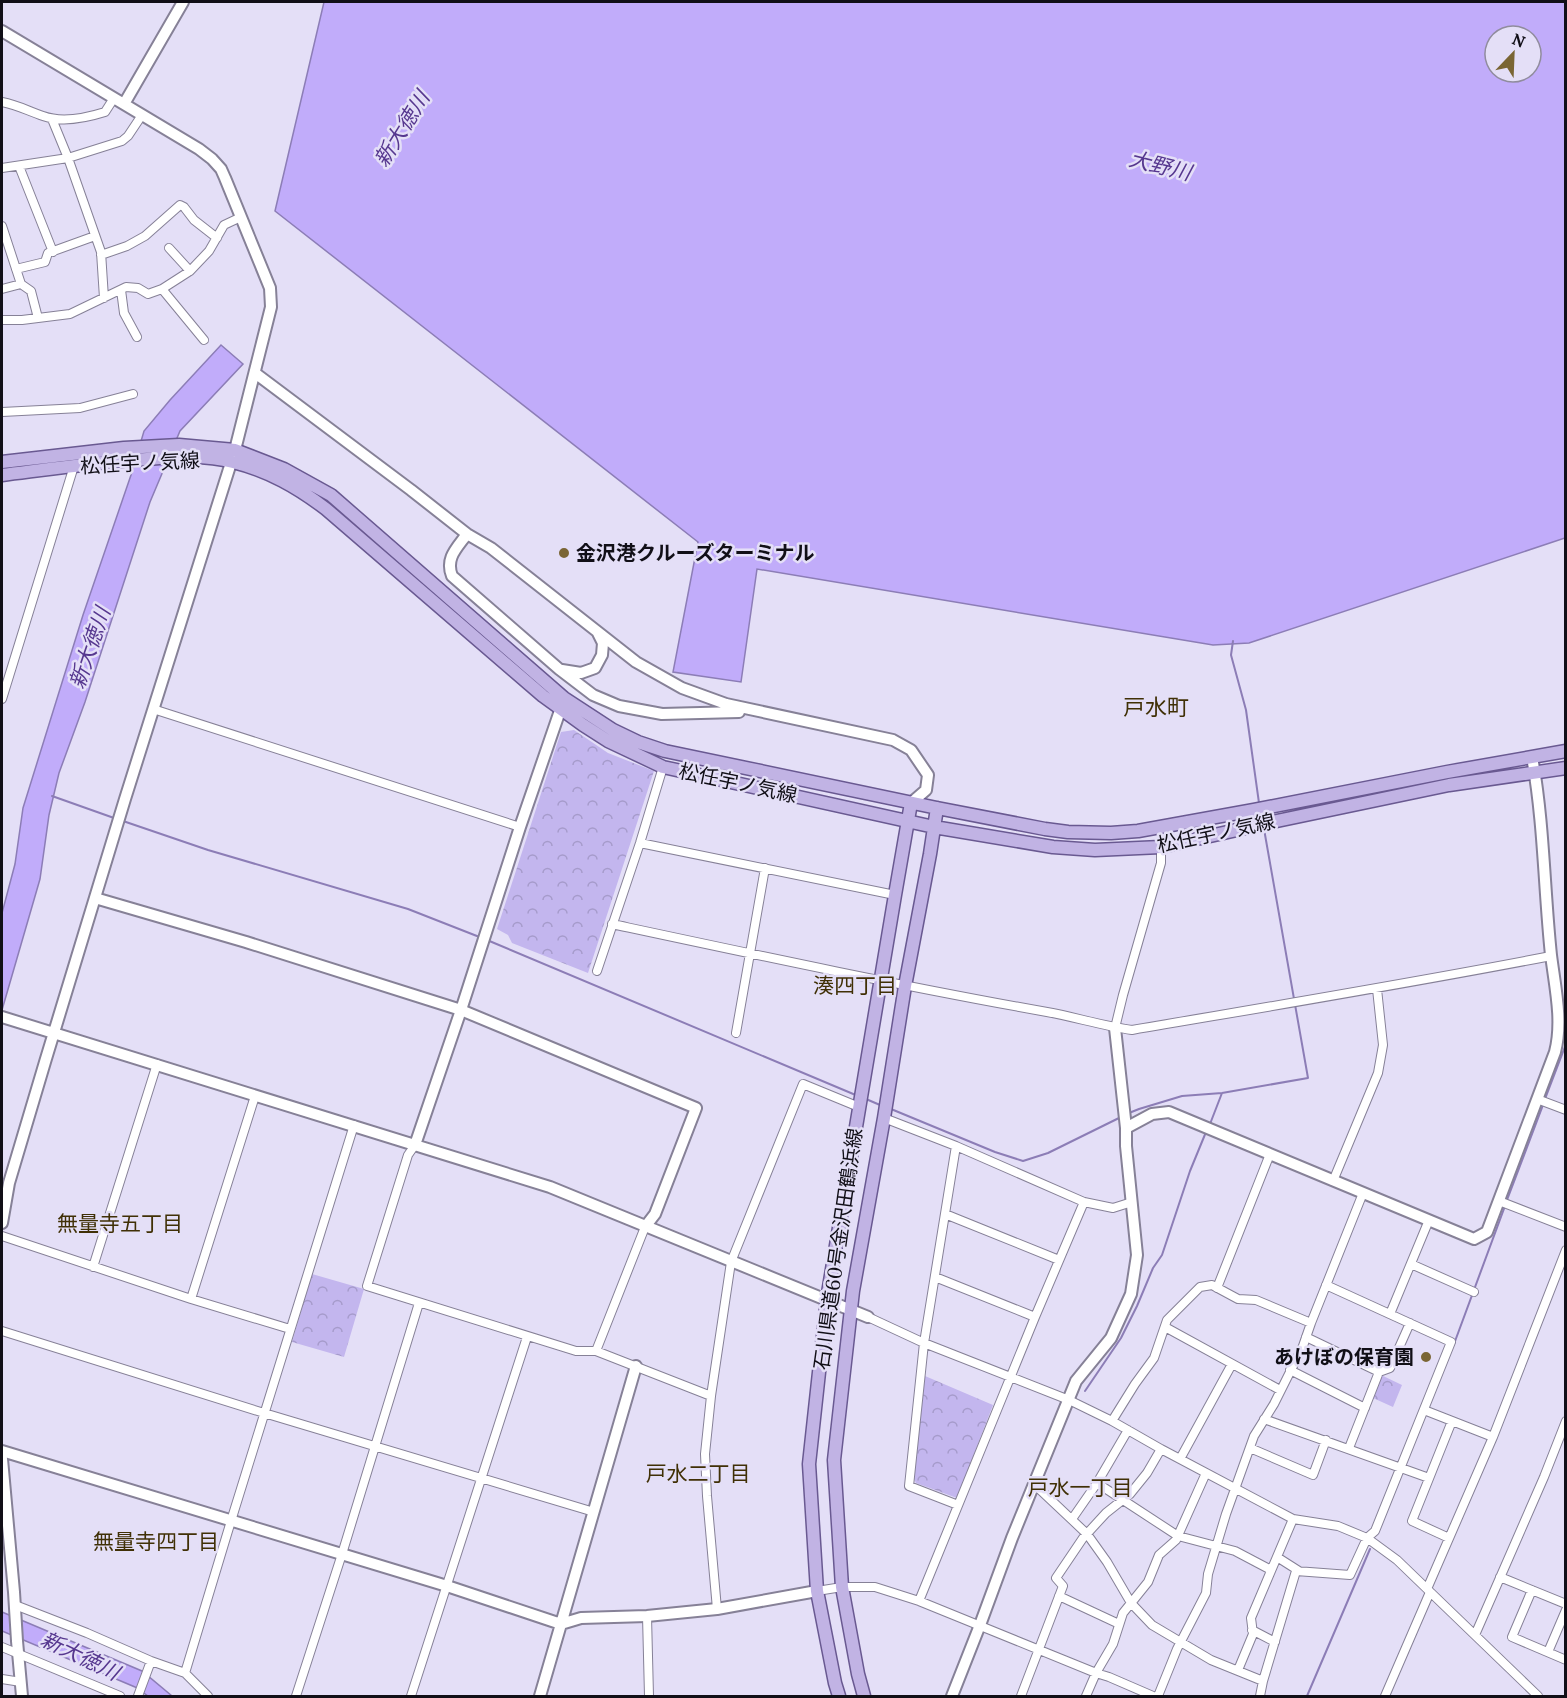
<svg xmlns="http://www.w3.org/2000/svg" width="1567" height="1698" viewBox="0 0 1567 1698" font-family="Lora,'Noto Sans JP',serif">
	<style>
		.park { fill: url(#park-crowns) }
		.water { fill: #c1acfa; stroke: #8c7db6; stroke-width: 1.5; fill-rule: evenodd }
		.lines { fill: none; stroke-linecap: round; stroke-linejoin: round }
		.stream { stroke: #8c7db6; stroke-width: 2 }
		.minor-casing { stroke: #868197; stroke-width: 10 }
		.tertiary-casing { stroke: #868197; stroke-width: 14 }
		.primary-casing { stroke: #695991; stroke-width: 15 }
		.minor { stroke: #fff; stroke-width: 8 }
		.tertiary { stroke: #fff; stroke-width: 10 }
		.primary { stroke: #c1b3e4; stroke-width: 12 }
		.poi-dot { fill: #7a6534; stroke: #e4dff7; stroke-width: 2 }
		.labels { text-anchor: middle; stroke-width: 5; stroke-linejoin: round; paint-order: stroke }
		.street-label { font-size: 20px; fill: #110f17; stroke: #e4dff7 }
		.poi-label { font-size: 20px; font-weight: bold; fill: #110f17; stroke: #e4dff7; text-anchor: start }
		.water-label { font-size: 21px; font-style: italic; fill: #56378f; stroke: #e4dff7 }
		.neighbourhood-label { font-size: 21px; fill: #403006; stroke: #e4dff7 }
		.quarter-label { font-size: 22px; fill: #403006; stroke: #e4dff7 }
	</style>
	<defs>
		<pattern id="park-crowns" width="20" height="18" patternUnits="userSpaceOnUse" patternTransform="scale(1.5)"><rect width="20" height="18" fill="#c3b6ee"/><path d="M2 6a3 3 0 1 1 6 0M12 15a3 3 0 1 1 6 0" fill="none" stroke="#a69bcb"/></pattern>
	</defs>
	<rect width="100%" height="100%" fill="#e4dff7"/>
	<path class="park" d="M574,730L608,753L654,771L588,973L512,943L508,935L497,929L561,732Z
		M312,1274L364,1289L344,1357L292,1342Z
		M1381,1375L1402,1385L1393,1407L1373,1398Z
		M925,1376L993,1405L957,1498L916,1483L914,1479Z"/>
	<path class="water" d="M324,2H1565V538L1249,643L1213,645L757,569L741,682L673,672L698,542L275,211ZM1495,36H1531V72H1495Z
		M221,345L243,364L180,431L150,502L85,702L59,773L49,815L40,879L2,1010V913L15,864L23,808L83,615L131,475L144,431L170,400Z
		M2,1612L142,1671L172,1696H148L135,1687L2,1631Z"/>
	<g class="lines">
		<path class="stream" d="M1233,641L1231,655L1246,710L1259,803
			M52,796L114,818
			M123,821L208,850L408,909L482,938
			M487,940L858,1096
			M866,1099L880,1105
			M1545,1099L1566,1044
			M891,1109L995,1152L1023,1161L1048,1153L1121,1117
			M1129,1113L1139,1109L1182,1096L1222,1093L1308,1078L1264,829
			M1210,1124L1222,1093
			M1507,1200L1543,1105
			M1454,1344L1505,1206
			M1085,1391L1121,1338L1137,1306L1153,1268L1162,1255L1190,1171L1206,1132
			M1307,1696L1370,1549"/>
		<defs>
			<path id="minor" d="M2,102C18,105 28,111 43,116C62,123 86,118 105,112L114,98
				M52,119L68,158L101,252L104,298
				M19,166L53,252
				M2,168L68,158L122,141L128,136L142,115
				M2,226L21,284L31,291L38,318
				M169,248L190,271
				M101,255L127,246L145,236L180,205L184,207L194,220L217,238
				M16,269L45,262L48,253L95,236
				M2,289L21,284
				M162,289L204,340
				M121,290L124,313L137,337
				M2,320H22L70,314L126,287L138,288L148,294L162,289L190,271L209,251L224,225L241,217
				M2,412L80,408L133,394
				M2,699L74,466
				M153,709L520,827
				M640,843L895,895
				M612,924C757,955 901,986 1047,1012C1075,1017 1103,1026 1132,1030C1272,1006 1412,983 1551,956
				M597,971L640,843L663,767
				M1115,1028L1123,995L1161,863V847
				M736,1033L765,868
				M1537,1099L1566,1110
				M884,1118L956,1146
				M415,1145L408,1155L367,1286L576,1351H596L711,1396
				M1333,1181L1378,1073L1383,1045L1377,989
				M1499,1201L1566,1227
				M945,1214L1059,1260
				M2,1236L191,1299L290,1329
				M1411,1264L1474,1292
				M93,1267L157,1064
				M935,1277L1035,1317
				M1217,1288L1270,1154
				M191,1299L255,1096
				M1390,1314L1429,1220
				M868,1317L924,1343L1069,1400L1112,1421L1161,1449L1293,1519L1338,1526L1367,1538L1397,1560L1538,1696
				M1165,1327L1280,1390
				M2,1331L264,1413L594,1512
				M1306,1337L1379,1372
				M596,1351L645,1227
				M1290,1370L1365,1408
				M1424,1410L1493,1437
				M1264,1419L1429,1478
				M1112,1421L1135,1384L1154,1358L1167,1320L1200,1287L1212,1285L1238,1299L1256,1300L1311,1323
				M1250,1448L1313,1475L1326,1440
				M1349,1448L1379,1372L1390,1368L1410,1323
				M1180,1459L1232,1364
				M1097,1483L1178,1536L1235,1551L1271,1570
				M1034,1484L1087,1534L1107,1562L1131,1603L1152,1625L1211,1660L1263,1681
				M958,1505L909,1486L924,1343L956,1146L1084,1202L1113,1208L1132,1202
				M1072,1519L1097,1483L1128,1430
				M1449,1538L1412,1521L1452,1421
				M1277,1557L1299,1571
				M1500,1577L1566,1604
				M1427,1589L1493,1437L1566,1250
				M1532,1590L1512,1637L1566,1660
				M817,1591L842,1587H875L919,1601L1096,1673L1113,1644L1123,1613L1148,1582L1159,1555L1176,1540L1206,1473
				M1059,1596L1119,1624
				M919,1601L1035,1317L1084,1202
				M15,1605L87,1633L151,1661L185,1673L208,1696
				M717,1609L707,1496L705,1454L711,1396L731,1262L803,1084L859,1107
				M647,1616L649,1696
				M1252,1630L1275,1642
				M1475,1635L1544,1477L1566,1421
				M2,1647L120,1696
				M1548,1652L1566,1610
				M1238,1670L1253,1634L1251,1618L1293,1519
				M185,1673L231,1521L354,1125
				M2,1679L21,1682
				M138,1696L151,1661
				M296,1696L342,1554L419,1303
				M411,1696L527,1337
				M1021,1696L1063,1586L1056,1578L1083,1538L1106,1513L1130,1494L1147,1473L1161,1449
				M1086,1696L1096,1673L1109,1677L1153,1696
				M1158,1696L1177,1649L1206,1593L1208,1574L1226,1514L1254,1436L1274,1404L1303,1346L1311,1323L1363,1193
				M1260,1696L1263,1681L1296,1571L1350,1575L1367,1538L1375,1531L1451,1342L1326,1285
				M1385,1696L1430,1592"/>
			<path id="tertiary" d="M2,31L199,149L212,159L221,169L225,178L270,288L271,307L235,450L125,799L45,1062L9,1183L2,1223
				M124,104L183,2
				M255,373L411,490L467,534L491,548L636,662L682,688L726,704L893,740L911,750L928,775L926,790L911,803
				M467,534C457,548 445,558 452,576L559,669L593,695L619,706L662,714L739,712
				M562,670L581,673L595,668L602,655L603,643L598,633
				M95,898L246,942L461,1010L696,1108L655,1214L645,1227
				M2,1017L550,1187L868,1317
				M1126,1128L1152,1114L1169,1112L1474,1239L1487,1232L1555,1052C1563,1021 1555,987 1551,955C1544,889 1544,823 1532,757
				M415,1145L461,1010L520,827L563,702
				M2,1451L447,1586L561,1624L636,1366
				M2,1459L14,1592L17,1641L22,1696
				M540,1696L561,1624L581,1618L647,1616L717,1609L817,1591
				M952,1696L980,1625L1012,1538L1076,1381L1111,1338L1131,1294L1137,1255L1126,1146V1128L1115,1028"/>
			<path id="primary" d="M2,462L124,448L179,445L235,450L284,469L331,495L564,698L613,730L638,742L665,751L937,808L1045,829L1068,832L1111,833L1138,831L1254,810L1447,772L1566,751
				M2,475C50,469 98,462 147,459C175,457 206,455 233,462C269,471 297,487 326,509L543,696L583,725L608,741L663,767L934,827L1053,847L1095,850L1161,847L1272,822L1449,785L1566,768
				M839,1696L835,1683L817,1591L809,1464L827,1299L895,895L911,803
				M864,1696L858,1674L842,1587L834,1460L853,1291L884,1118L905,986L930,854L937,808"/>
		</defs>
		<use href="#minor" class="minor-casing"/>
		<use href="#tertiary" class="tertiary-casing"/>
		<use href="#primary" class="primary-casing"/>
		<use href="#minor" class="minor"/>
		<use href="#tertiary" class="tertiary"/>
		<use href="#primary" class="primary"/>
	</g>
	<g class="poi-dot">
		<circle cx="564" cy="553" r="6"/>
		<circle cx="1426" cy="1357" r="6"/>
	</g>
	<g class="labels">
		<g class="street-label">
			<text transform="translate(140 463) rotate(-3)" y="7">松任宇ノ気線</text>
			<text transform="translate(738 783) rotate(12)" y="7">松任宇ノ気線</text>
			<text transform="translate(1216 833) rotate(-12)" y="7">松任宇ノ気線</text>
			<text transform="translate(838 1249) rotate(-82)" y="7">石川県道60号金沢田鶴浜線</text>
		</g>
		<g class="poi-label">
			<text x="576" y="560">金沢港クルーズターミナル</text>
			<text x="1414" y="1364" text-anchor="end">あけぼの保育園</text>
		</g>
		<g class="water-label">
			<text transform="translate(402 129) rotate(-58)" y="7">新大徳川</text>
			<text transform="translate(1160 166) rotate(14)" y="7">大野川</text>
			<text transform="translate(90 648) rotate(-71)" y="7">新大徳川</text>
			<text transform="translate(80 1656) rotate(26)" y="7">新大徳川</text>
		</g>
		<g class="neighbourhood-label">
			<text x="855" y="993">湊四丁目</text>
			<text x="120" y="1231">無量寺五丁目</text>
			<text x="698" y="1481">戸水二丁目</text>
			<text x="1080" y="1495">戸水一丁目</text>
			<text x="156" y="1549">無量寺四丁目</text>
		</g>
		<g class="quarter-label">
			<text x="1156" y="715">戸水町</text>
		</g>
	</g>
	<rect width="1567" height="1698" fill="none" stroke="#110f17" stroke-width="6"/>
	<g transform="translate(1513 54) rotate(23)"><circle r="28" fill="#e4dff7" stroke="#908c9d" stroke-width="1.5"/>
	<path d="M0-4.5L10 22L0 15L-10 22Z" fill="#7a6534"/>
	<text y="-9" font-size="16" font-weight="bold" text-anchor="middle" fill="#110f17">N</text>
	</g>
</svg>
